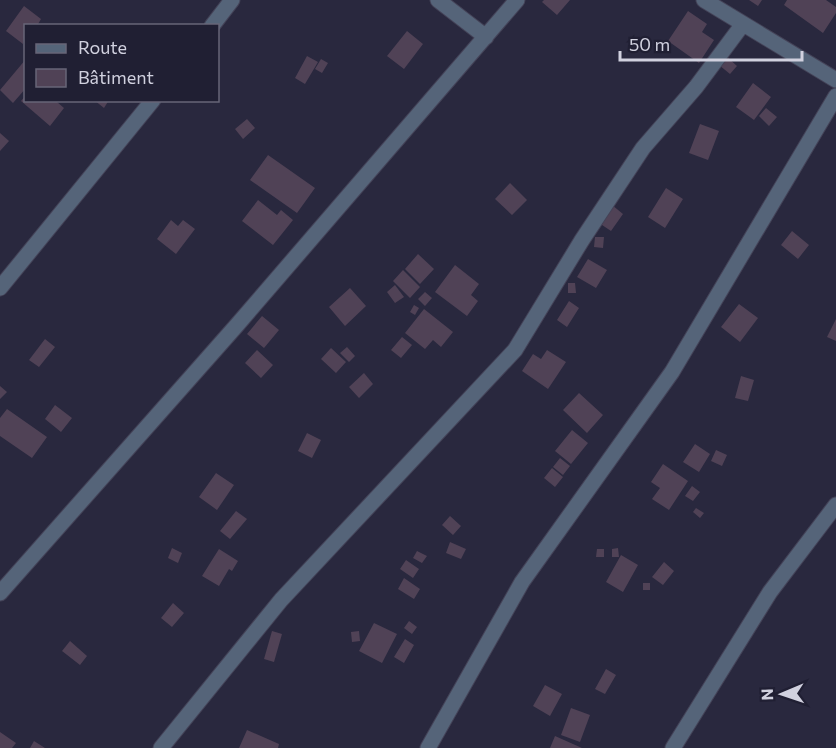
<svg xmlns="http://www.w3.org/2000/svg" width="836" height="748" viewBox="0 0 836 748" font-family="Commissioner,sans-serif">
	<style>
		.building { fill: #504256 }
		.lines { fill: none; stroke-linecap: round; stroke-linejoin: round }
		.street-casing { stroke: #444358; stroke-width: 17 }
		.street { stroke: #556479; stroke-width: 15 }
	</style>
	<rect width="100%" height="100%" fill="#29283e"/>
	<path class="building" d="M544,0H570L557,15L542,2Z
		M749,0H762L758,6Z
		M787,0H826L836,7V13L823,33L784,5Z
		M24,6L41,19L37,26H26L23,44L6,31Z
		M688,11L707,24L702,32L714,40L699,63L668,41Z
		M407,31L423,44L404,69L387,56Z
		M307,56L318,62L305,84L295,78Z
		M726,56L737,66L730,74L719,65Z
		M26,59V88L13,103L0,90Z
		M321,59L328,63L322,73L315,69Z
		M753,83L771,97L754,120L736,107Z
		M26,95V100H59L57,102L64,108L50,126L21,101Z
		M94,100H109L104,108Z
		M766,108L777,117L769,126L759,116Z
		M247,119L255,128L243,139L235,129Z
		M700,124L719,131L708,160L689,153Z
		M0,133L9,141L0,151Z
		M268,155L315,188L297,213L250,180Z
		M510,183L527,200L512,215L495,199Z
		M666,188L683,199L665,228L648,217Z
		M258,200L277,215L281,210L293,220L273,245L242,221Z
		M612,205L623,214L611,231L599,223Z
		M171,220L178,226L183,220L195,229L176,254L157,239Z
		M792,231L809,245L798,259L781,245Z
		M595,237H604L603,248L594,247Z
		M418,254L434,269L420,284L405,269Z
		M588,259L607,270L596,288L577,277Z
		M455,265L479,284L471,295L478,301L467,316L435,292Z
		M403,270L420,287L410,298L393,281Z
		M568,283H575L576,293H568Z
		M395,285L404,297L395,303L387,292Z
		M350,288L366,306L345,326L329,307Z
		M425,292L432,298L425,306L418,299Z
		M569,301L579,308L567,327L557,320Z
		M739,304L758,318L740,342L721,327Z
		M414,305L419,308L415,315L410,312Z
		M424,309L453,332L441,347L433,340L425,349L405,333Z
		M262,316L279,330L264,348L247,334Z
		M836,319V341L827,337Z
		M402,337L412,345L401,358L391,350Z
		M45,339L55,347L39,367L29,360Z
		M347,347L355,356L349,362L340,353Z
		M331,348L346,362L336,373L321,359Z
		M257,350L273,365L261,378L245,363Z
		M547,350L566,362L548,389L522,371L533,354L541,359Z
		M364,373L373,384L359,398L349,387Z
		M741,376L754,380L748,401L735,398Z
		M0,386L7,392L0,399Z
		M579,393L603,415L587,433L563,410Z
		M55,405L72,418L61,432L45,419Z
		M7,409L47,437L32,458L0,436V418Z
		M572,430L588,443L571,464L555,451Z
		M307,433L321,440L312,458L298,451Z
		M695,444L710,454L699,472L683,462Z
		M716,450L727,455L722,466L711,461Z
		M560,458L570,466L563,475L553,467Z
		M663,464L688,481L669,510L652,499L660,488L651,482Z
		M552,468L563,477L555,487L544,478Z
		M216,473L234,485L217,510L199,497Z
		M692,486L700,492L693,501L685,496Z
		M696,508L704,513L700,518L693,512Z
		M236,511L247,519L230,539L220,531Z
		M450,516L461,526L453,535L442,525Z
		M450,542L466,549L461,559L446,553Z
		M172,548L182,553L178,563L168,558Z
		M618,548L619,557H612V549Z
		M219,549L238,561L232,571L229,569L219,586L202,576Z
		M597,549H604V557H596Z
		M417,551L427,556L422,563L413,558Z
		M621,555L638,565L623,592L606,582Z
		M406,560L419,569L413,578L400,569Z
		M664,562L674,571L663,585L652,577Z
		M404,578L420,589L414,599L398,589Z
		M643,583H650V590H643Z
		M173,603L184,613L172,627L161,618Z
		M409,621L417,627L412,634L404,628Z
		M374,623L397,634L382,663L359,651Z
		M272,631L282,634L274,662L264,659Z
		M359,631L360,641L352,642L351,632Z
		M405,639L414,645L404,663L394,657Z
		M70,641L87,656L80,665L62,651Z
		M606,669L616,675L605,694L595,689Z
		M545,685L562,694L550,716L533,706Z
		M571,708L590,715L580,742L561,735Z
		M247,730L279,744L278,748H239Z
		M0,732L16,743L12,748H0Z
		M555,736L582,748H550Z
		M34,741L45,748H30Z"/>
	<g class="lines">
		<defs>
			<path id="street" d="M438,0L486,37
				M704,0L836,80
				M212,26L232,0
				M0,288L153,100
				M0,593L237,325L517,0
				M161,748L281,600L515,350L582,240L643,148L696,87L743,24
				M428,748L522,582L672,372L836,96
				M673,748L770,592L836,505"/>
		</defs>
		<use href="#street" class="street-casing"/>
		<use href="#street" class="street"/>
	</g>
	<rect x="24" y="24" width="195" height="78" fill="#201f33" stroke="#676678" stroke-width="1.5"/>
	<rect x="36" y="44" width="30" height="9" fill="#556479" stroke="#676678" stroke-width="1.5"/>
	<text x="78" y="54" font-size="18" fill="#d1d1df">Route</text>
	<rect x="36" y="69" width="30" height="18" fill="#504256" stroke="#676678" stroke-width="1.5"/>
	<text x="78" y="84" font-size="18" fill="#d1d1df">Bâtiment</text>
	<g transform="translate(782 694) rotate(268)" stroke="#201f33" stroke-width="4.5" paint-order="stroke">
	<path d="M0-4.5L10 22L0 15L-10 22Z" fill="#d1d1df"/>
	<text y="-9" font-size="16" font-weight="bold" text-anchor="middle" fill="#d1d1df">N</text>
	</g>
	<path d="M620 51v9h182v-9" fill="none" stroke="#d1d1df" stroke-width="3"/>
	<text x="629" y="51" font-size="18" fill="#d1d1df" stroke="#201f33" stroke-width="4.5" paint-order="stroke">50 m</text>
</svg>
